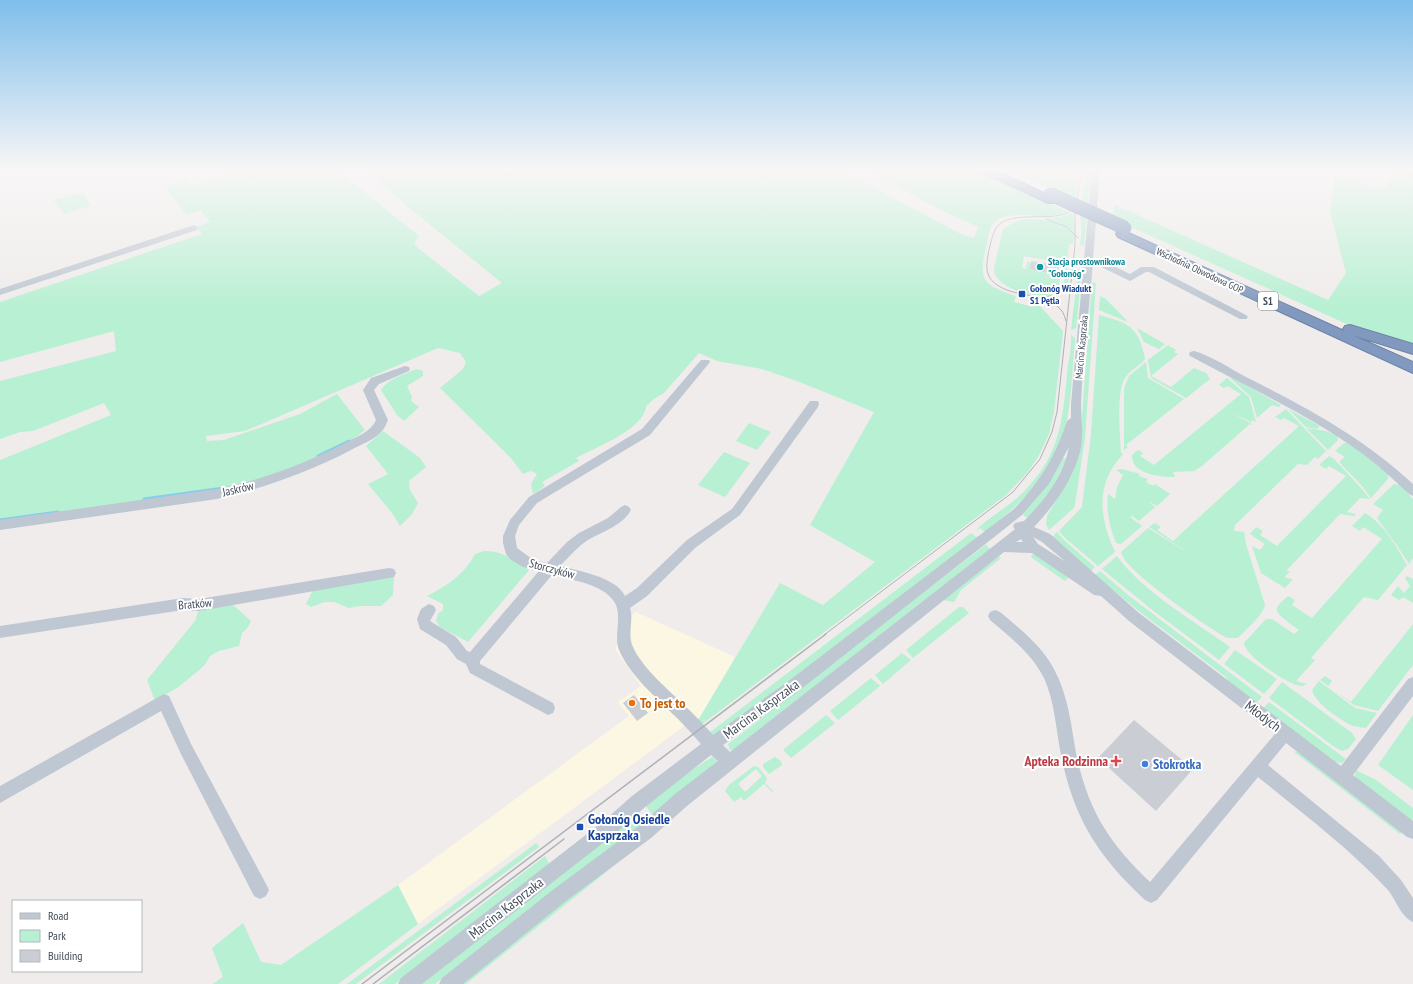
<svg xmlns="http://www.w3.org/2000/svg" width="1413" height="984" viewBox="0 0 1413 984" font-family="'PT Sans Narrow',sans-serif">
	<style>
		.commercial { fill: #fcf7e2 }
		.green { fill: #b7f0d2; fill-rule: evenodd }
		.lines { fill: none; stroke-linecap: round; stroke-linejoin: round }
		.stream { stroke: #82ceef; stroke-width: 3 }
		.building { fill: #cbcdd4 }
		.highway-casing { stroke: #6c84a9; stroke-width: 2 }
		.minor { fill: #bec7d2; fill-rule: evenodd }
		.highway { fill: #8199be; fill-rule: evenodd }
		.tram-far1 { stroke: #aeb0b7; stroke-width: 1 }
		.tram { stroke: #aeb0b7; stroke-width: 1.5 }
		.highway-bridge-casing { stroke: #6c84a9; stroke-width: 14; stroke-linecap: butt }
		.highway-bridge { stroke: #8199be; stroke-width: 13 }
		.culture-dot { fill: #0f9aa8; stroke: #fff; stroke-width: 1.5 }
		.transit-dot { fill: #1a4fb4; stroke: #fff; stroke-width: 1.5 }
		.food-dot { fill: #e8710a; stroke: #fff; stroke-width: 1.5 }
		.health-dot { fill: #e0444e; stroke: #fff; stroke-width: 1.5 }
		.shop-dot { fill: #3f7fe0; stroke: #fff; stroke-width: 1.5 }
		.labels { text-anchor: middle; stroke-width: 4; stroke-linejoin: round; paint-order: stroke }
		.far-culture-label { font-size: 10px; font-weight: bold; fill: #0d838f; stroke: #fff; text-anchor: start }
		.far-street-label { font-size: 10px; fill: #444d5a; stroke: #fff }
		.far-transit-label { font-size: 10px; font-weight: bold; fill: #164399; stroke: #fff; text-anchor: start }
		.shield { fill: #fff; stroke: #7c828c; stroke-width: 1 }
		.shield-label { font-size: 11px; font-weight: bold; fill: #444d5a }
		.street-label { font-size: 12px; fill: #444d5a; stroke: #fff }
		.near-food-label { font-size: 14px; font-weight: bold; fill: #c56008; stroke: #fff; text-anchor: start }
		.near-street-label { font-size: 14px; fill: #444d5a; stroke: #fff }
		.near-health-label { font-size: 14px; font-weight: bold; fill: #be3a42; stroke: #fff; text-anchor: end }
		.near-shop-label { font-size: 14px; font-weight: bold; fill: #366cbe; stroke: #fff; text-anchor: start }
		.near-transit-label { font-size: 14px; font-weight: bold; fill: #164399; stroke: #fff; text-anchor: start }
	</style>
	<rect width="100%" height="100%" fill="#efeceb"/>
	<path class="commercial" d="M636,612L735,657L700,717L683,727L418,924L398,885L629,716L618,702L641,686L615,649L632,615Z"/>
	<path class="green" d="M227,171H338L419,236L414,243L418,248L479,296L502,283L408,207L368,171H843L961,234L974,238L978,227L941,210L867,171H977L1068,212L1059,215L1035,217L1033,215C1022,215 1006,214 997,220C989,225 989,235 987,242C979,279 979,284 1016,296L1014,302L1033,307L1035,302L1037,303L1063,331L1054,412L1049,434L1038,457L1027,473L1006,495L701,725L698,720L700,717L780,583L823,605L875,562L810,525L874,412L797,381L762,369L717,361L699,353L664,393L655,398L646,406C645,429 594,448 576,458L579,461L542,482L545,486L533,494L531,484L537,474L531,471L523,474L511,458L440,388L463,369L466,362L460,353L438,348L245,431L206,436L207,441L224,440L300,414L337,394L365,430L355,438L294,468L270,477L206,493L0,520V460L111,415L104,403L33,431L20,432L0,439V381L116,351L114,331L0,362V302L202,234L196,227L210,222L201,210L186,215L166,187L181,182L180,180L184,179L190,186L229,173Z
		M1011,171H1080L1076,200H1074Z
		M1087,171H1091L1084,246L1080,245L1082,229L1080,217Z
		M1391,171H1413V346L1358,329L1111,218L1115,205L1328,300L1346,273L1330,212L1335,173L1378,189L1381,186L1387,188Z
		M83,193L91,206L64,214L53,200Z
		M1073,213L1074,232L1060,223L1045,218L1061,217Z
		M1027,219C1043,219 1063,221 1074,235L1073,244H1069L1066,274V277L1069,278L1068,287L1063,291L1065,270L1057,262L1024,256L1022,268L1026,269L1027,262H1031L1030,269L1048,272L1050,265L1058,267L1061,270L1058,293C1039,299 1007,293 995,275L994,268L1003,229L1017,221Z
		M1077,279L1081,280L1076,328L1071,330Z
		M1092,282L1096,283L1085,438L1075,504L1074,508L1049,530L1046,524L1047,516L1068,480L1081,429Z
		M1100,296L1106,299L1128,322L1099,310Z
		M1099,315C1129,323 1139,327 1145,359C1140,366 1130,370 1125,378C1116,391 1120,435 1121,453L1123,454C1095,484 1099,517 1115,552L1098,566L1065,538L1059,531L1082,507L1091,434Z
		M1137,328L1165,344L1159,349L1144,342Z
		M1071,335L1075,338V341C1072,370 1072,400 1065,429C1055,473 1019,505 985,532L980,528L976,531C979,525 1008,506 1016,499C1058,461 1062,428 1067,375C1068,362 1072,348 1071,335Z
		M1168,345L1176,350L1174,352L1178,354L1151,376L1171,387L1194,368L1206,373L1210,379L1186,398L1151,378L1148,360Z
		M1146,362L1148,378L1184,399L1126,445L1128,447L1124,450V388L1129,376Z
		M417,369L423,371V376L407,386L412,397L411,401L419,407L404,421L397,415L381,390C389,378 405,374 417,369Z
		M1227,378L1249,397L1256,422L1253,420L1251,422L1230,412L1254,425L1250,424L1202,466L1194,471L1173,472L1175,477C1162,477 1131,475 1132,455L1138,450L1143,453L1140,456L1154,465L1241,394L1227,386L1224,388L1219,385Z
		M1230,378H1233L1281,405L1279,407L1272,405L1257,418L1251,397Z
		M1286,409L1326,451L1318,459L1315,457L1307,465L1298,464L1235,525L1234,531L1244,532L1246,544L1265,605C1262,617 1246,629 1238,638H1227C1209,628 1123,570 1121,552L1148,528L1195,557L1149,527L1155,523L1161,527L1157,530L1173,541L1299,426L1284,418L1281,420L1275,417Z
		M1288,409L1290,410L1320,426L1317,429L1306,427Z
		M749,423L771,432L757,450L736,441Z
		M1306,428C1319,430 1327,430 1337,436L1338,440L1328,450Z
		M383,431L420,458L426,467L409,481L410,490L418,503L412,514L400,526L392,513L368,484L388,474L366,446Z
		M1344,443H1349L1388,474V479L1371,498L1362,486L1339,462L1345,457L1335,451Z
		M724,452L750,463L725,497L698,485Z
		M1329,456L1334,459L1362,489L1370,499L1360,498L1347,512L1356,514L1354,516L1340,514L1286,571H1290L1285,577L1286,578L1293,579L1285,588L1261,573L1252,546L1260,550L1265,544L1250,534L1256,527L1263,531L1260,535L1277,546L1346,476L1329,466L1326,469L1319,465Z
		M1063,458L1066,459L1052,489L1029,517H1025L1023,515L1024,513L1049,484Z
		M1122,469L1140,474L1139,476L1148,479L1146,482L1153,486L1155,484L1170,494L1157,506L1148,501L1155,507L1139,521L1132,516L1130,517L1142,526L1121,544L1116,543C1110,528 1106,511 1108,494L1115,499L1117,487L1123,475L1116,470Z
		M1394,484L1400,485L1413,499V558L1409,564L1398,547L1377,518L1383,510L1373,504Z
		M1365,513C1384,524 1396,546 1407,565L1378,600L1364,597L1311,658L1315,660L1296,681L1307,684L1303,686L1296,685C1283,680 1245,656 1244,643L1266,619H1272L1294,634L1299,630C1294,626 1274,614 1277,608C1278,604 1285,599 1288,596L1295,600L1292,605L1312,618L1382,539L1363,527L1360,531L1352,526Z
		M1057,532L1064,540L1095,567L1091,571L1052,537Z
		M971,533L976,537L981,535L716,737L709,733Z
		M989,542L986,545L990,549L733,750H730L728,744Z
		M484,551C504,551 513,560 529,570L468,642L440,627L436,621L438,614L443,610V604L427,596C448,585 464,575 475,554Z
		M1034,553L1069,577L1065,581L1032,558L1031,556Z
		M999,556L1001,558L961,590L954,602L943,600Z
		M1117,556C1143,592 1194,621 1230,647L1219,660L1151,609L1102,569Z
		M1100,571L1128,595L1262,697L1255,704L1230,685L1226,677L1140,612L1095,575Z
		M394,576L393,595L381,606H360L349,608L334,602H325L311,607L306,604L313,590Z
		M1407,576L1413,579V603L1403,597L1399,600L1391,595L1398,586L1404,593L1410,586L1405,578Z
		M232,604L251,621L248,627L242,633L239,646L219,651L210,656L204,666L177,688L155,701L147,680L195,621L199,609Z
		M959,607H963L969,613L913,658L906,650Z
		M1413,624V665L1378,711L1354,705L1320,680L1325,676L1332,681L1328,686L1351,702Z
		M1235,650L1277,679L1264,694L1224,664Z
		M902,653L911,660L883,684L875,675Z
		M871,678L880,686L838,720L830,711Z
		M1319,681L1355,708L1377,713L1366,728C1361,727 1357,727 1353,726C1341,721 1314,702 1312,690Z
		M1282,682L1352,733L1356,739L1348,749L1342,751L1333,746L1269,698Z
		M1269,702L1346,759L1342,763L1335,762L1262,710Z
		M826,715L835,723L791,758L784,751V749Z
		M1413,715V790L1378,765Z
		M1293,751L1300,753L1403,830L1400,834Z
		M712,757H713L718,762L656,820L643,802Z
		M775,757L781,761L782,765L769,774L763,767V764Z
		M754,766L758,767L767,778L765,783L773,791L772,792L764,784L744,801L741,797L734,802L725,791L729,785ZM756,769L762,776L745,792L738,784Z
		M1356,770L1376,780L1413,808V820L1408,821L1357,779L1355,775Z
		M636,807L649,825L577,873L435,984H421Z
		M654,830L655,833L466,984H460Z
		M536,843L539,847L356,984H347Z
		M545,856L550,865L395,984H379Z
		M398,885L418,924L338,984H213L223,977L212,948L243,923L261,962L281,965Z"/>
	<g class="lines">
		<path class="stream" d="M318,456L349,441
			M144,499L224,488
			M0,520L58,512"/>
	</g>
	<path class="building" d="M1031,261L1050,264L1049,273L1030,269Z
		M634,695L648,713L637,721L623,703Z
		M1134,720L1193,769L1156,811L1098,758Z"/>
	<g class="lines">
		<defs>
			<path id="highway" d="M983,171H998L1056,199L1058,201L1056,203H1048L984,173Z
				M1122,230L1344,331L1343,329L1345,326L1350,325L1413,344V354L1352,335L1413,362V373L1118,237L1116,234L1118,231Z"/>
		</defs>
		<use href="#highway" class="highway-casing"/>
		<path class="minor" d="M1092,171H1100L1093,258L1102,260L1130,274L1141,267H1154L1246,315L1248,317L1246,319H1240L1149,272H1146L1130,281L1093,263C1089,310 1083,357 1081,404C1081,420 1084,436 1080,452C1072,481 1054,506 1034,527L1050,534L1139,613L1341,766L1408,679L1413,677V696L1353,775L1413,821V839L1407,837L1286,743L1268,765L1379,856L1401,880L1413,898V922C1400,916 1396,899 1387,889C1349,848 1302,813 1258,777L1157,900L1151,903L1145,900C1098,856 1074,819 1061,755C1056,730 1055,702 1044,678C1032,654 1010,637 990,620L988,616L990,612L995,610L1000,612C1020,629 1041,645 1054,669C1068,695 1071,724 1076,753C1088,810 1108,842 1150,882L1275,734L1129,621L1101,596L1094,595L1032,553L1004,552L687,806L651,838L566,901L463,984H439L442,978L554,889L639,826L675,794L718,761L711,755L644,808L617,832L422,984H398L401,978L605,820L632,796L701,744C693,735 685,726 676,717C657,698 630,676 619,650C613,634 624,614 613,600C600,583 571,580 552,575L480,661V664L553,703L555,708L553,713L548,715L470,673L466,664L457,659L446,645L420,629L417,619L421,609L429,604L434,606L436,610L430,621L456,637L467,651L470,652L539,571L523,567L510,559L506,554L503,543V536L510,520L529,497L642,429L701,360H709L710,362L650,435L537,503L519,525L515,536L517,548L532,559L547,563L567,542L579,533L608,518L621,507L625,505L629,507L631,510C623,525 602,532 588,540C577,547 569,557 560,566C579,571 616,577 625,596L637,588L687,540L732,509L810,401H818L819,404L818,407L740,515L695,548L647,596L630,608C634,620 627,635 633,647C642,668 669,690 685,706C695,715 704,725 713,735L786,683L1014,509C1039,483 1056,456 1067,421L1071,418V404ZM1069,447C1063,477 1045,500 1024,521L1015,523L1013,526L1015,530H1014L730,752L723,745L796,693L1022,515L1049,484ZM1033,537L1042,542L1066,562L1038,544ZM1021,539L1023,542H1016Z
			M194,225L198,228L197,230L0,295V289Z
			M1194,351C1210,355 1231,369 1246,377C1306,407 1364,438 1413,484V496L1409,494C1393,479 1378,465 1360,452C1308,414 1247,387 1190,356L1189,354L1190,352Z
			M405,366L409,367L410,369L409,371L379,384L374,390L388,420C386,424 385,428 382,431C374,440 362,444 351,450C309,472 264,488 217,499L0,530V520L217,489C262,480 304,464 345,443C356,437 371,432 376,420L363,390L371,378Z
			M389,568L394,569L396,573L394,577L389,578L199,611L183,610L0,638V626L183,598L199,599Z
			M164,694L169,696L191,744L266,884L269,890L266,896L260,899L254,896L181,754L161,711L0,803V786Z"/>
		<use href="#highway" class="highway"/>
		<path class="tram-far1" d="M1046,219L1067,227L1078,238
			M1041,297L1058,295L1072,286
			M1066,321C1065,318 1064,313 1061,310C1046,292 1017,298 999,286C990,281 986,274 987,263C988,253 991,239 995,230C1005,209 1048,222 1067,213C1071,211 1073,208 1076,205
			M824,635L1013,492L1040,459L1052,432L1057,412L1075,245V214L1082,171"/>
		<path class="tram" d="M362,984L826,634
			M373,984L564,839"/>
		<defs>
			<path id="highway-bridge" d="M1050,194L1125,228"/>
		</defs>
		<use href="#highway-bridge" class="highway-bridge-casing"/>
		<use href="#highway-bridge" class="highway-bridge"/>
	</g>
	<linearGradient id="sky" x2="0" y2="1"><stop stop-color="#7fbeeb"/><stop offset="0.55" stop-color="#f8f6f6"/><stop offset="1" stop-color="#f8f6f6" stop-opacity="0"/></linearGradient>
	<rect width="1413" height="309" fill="url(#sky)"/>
	<circle class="culture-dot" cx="1040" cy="267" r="4"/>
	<g class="transit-dot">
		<rect x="1018" y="290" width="8" height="8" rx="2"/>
		<rect x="576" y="823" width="8" height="8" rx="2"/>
	</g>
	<circle class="food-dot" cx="632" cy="703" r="4"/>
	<path class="health-dot" d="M1114 755h4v4h4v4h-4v4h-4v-4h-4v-4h4z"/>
	<circle class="shop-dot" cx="1145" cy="764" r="4"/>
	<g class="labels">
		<g class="far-culture-label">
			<text x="1048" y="265">Stacja prostownikowa<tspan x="1048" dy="12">"Gołonóg"</tspan></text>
		</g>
		<g class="far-street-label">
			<text transform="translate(1200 270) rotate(25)" y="4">Wschodnia Obwodowa GOP</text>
			<text transform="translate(1081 347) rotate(-85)" y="4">Marcina Kasprzaka</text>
		</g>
		<g class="far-transit-label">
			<text x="1030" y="292">Gołonóg Wiadukt<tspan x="1030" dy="12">S1 Pętla</tspan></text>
		</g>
		<rect class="shield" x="1258" y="292" width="20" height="18" rx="3"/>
		<g class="shield-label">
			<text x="1268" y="305">S1</text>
		</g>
		<g class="street-label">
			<text transform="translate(238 489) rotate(-13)" y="4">Jaskrów</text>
			<text transform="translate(552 569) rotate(15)" y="4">Storczyków</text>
			<text transform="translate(195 604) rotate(-5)" y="4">Bratków</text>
		</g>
		<g class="near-food-label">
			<text x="640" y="708">To jest to</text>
		</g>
		<g class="near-street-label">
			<text transform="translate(761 709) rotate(-36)" y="5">Marcina Kasprzaka</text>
			<text transform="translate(1263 716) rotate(37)" y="5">Młodych</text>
			<text transform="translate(506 908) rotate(-38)" y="5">Marcina Kasprzaka</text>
		</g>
		<g class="near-health-label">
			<text x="1108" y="766">Apteka Rodzinna</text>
		</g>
		<g class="near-shop-label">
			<text x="1153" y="769">Stokrotka</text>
		</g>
		<g class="near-transit-label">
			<text x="588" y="824">Gołonóg Osiedle<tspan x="588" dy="16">Kasprzaka</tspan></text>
		</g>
	</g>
	<rect x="12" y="900" width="130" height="72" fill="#ffffff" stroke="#b4b8bd"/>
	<rect x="20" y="913" width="20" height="6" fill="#bec7d2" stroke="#b4b8bd"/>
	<text x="48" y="920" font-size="12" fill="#444d5a">Road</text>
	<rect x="20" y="930" width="20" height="12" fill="#b7f0d2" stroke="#b4b8bd"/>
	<text x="48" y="940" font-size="12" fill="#444d5a">Park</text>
	<rect x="20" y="950" width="20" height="12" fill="#cbcdd4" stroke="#b4b8bd"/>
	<text x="48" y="960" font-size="12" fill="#444d5a">Building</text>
</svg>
